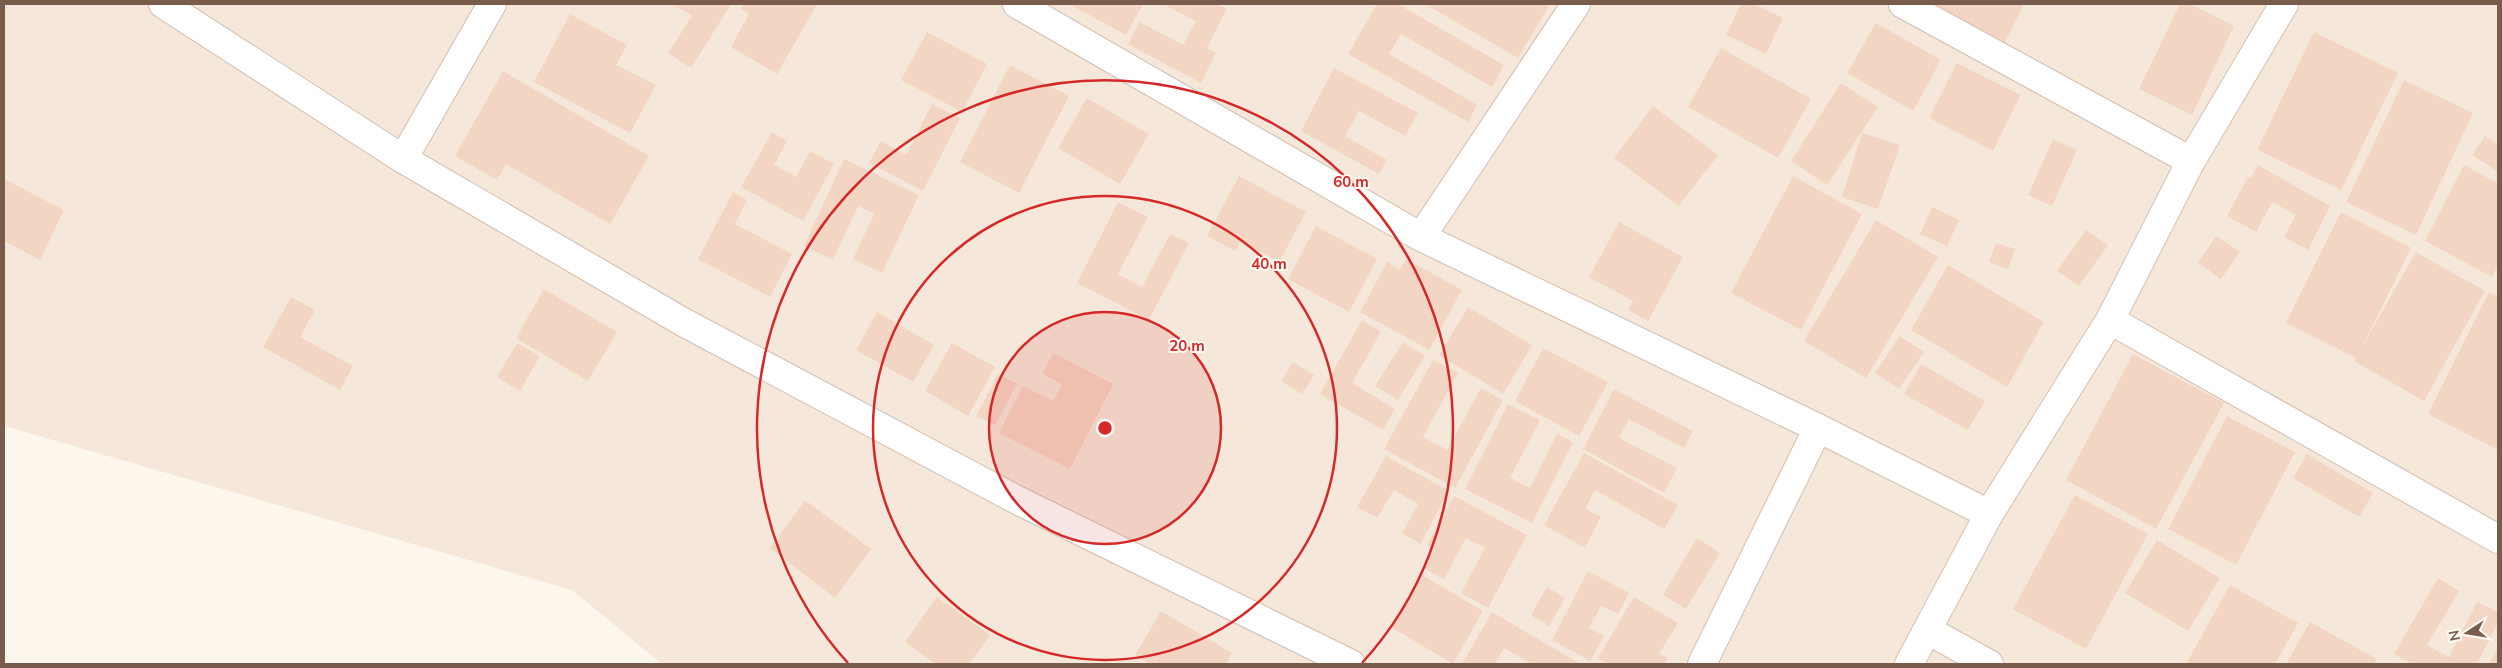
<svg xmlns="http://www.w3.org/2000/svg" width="2502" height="668" viewBox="0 0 2502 668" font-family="Mulish,sans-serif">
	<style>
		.residential { fill: #f5e8da }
		.building { fill: #f3d5c3 }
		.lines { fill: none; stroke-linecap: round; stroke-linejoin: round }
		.street-casing { stroke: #d1beb0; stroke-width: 30 }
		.secondary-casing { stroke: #d6c0b0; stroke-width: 30 }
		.street { stroke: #fff; stroke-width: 28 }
		.secondary { stroke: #fff; stroke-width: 28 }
		.ring { fill: none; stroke: #d62828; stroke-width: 2.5 }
		.centre { fill: #d62828; stroke: #fffaf3; stroke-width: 2.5 }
		.ring-label { font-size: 15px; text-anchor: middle; font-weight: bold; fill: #d62828; stroke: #fffaf3; stroke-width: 4; stroke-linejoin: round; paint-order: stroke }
	</style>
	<rect width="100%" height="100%" fill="#fdf6ec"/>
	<path class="residential" d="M4,4H2498V664H662L572,590L4,426Z"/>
	<path class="building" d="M673,4H727L730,6L691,68L668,53L692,16Z
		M744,4H817L777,74L731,47L749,14L741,9Z
		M1074,4H1143L1126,35L1073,6Z
		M1163,4H1217L1227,9L1207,48L1216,53L1201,83L1128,44L1140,22L1183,45L1196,21Z
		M1377,4H1398L1504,65L1492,87L1401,34L1389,54L1477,105L1468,122L1348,54Z
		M1425,4H1550L1518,58Z
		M1741,4H1754L1783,18L1766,54L1726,35Z
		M1904,4H2024L1999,54Z
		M2180,4H2190L2234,26L2192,115L2139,89Z
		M570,14L627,45L616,65L656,85L630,133L534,82Z
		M1876,23L1941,60L1913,111L1847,73Z
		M927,32L987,64L962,112L901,80Z
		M2314,32L2398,73L2341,190L2257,150Z
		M1721,48L1811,99L1778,158L1688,107Z
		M1957,63L2021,95L1993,151L1929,118Z
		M1010,65L1069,96L1019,193L960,162Z
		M1334,68L1418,113L1405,136L1359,111L1345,136L1387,160L1379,174L1301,131Z
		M503,71L649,156L610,224L506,164L497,180L455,156Z
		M2404,80L2473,113L2416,235L2346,202Z
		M1841,83L1878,107L1827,185L1791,161Z
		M1087,98L1149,134L1120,184L1058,148Z
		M932,104L960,118L923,191L869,163L881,141L906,155Z
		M1653,106L1718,155L1679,206L1614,158Z
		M772,132L787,141L774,165L796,177L810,151L834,164L803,221L741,187Z
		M1862,133L1900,145L1878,209L1842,197Z
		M2485,136L2498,145V172L2472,155Z
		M2053,139L2077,150L2052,206L2028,195Z
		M844,159L919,195L882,273L853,259L874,214L858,206L833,260L804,246Z
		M2258,165L2330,206L2308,250L2284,237L2296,215L2272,202L2256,232L2227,216L2248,177L2251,178Z
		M2464,165L2498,183V265L2492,277L2425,241Z
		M1239,176L1306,212L1279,262L1240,241L1235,251L1207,236Z
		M1793,176L1862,214L1801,330L1731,293Z
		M4,179L64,210L40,260L4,241Z
		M733,192L747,200L735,224L792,254L770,297L698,259Z
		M1118,202L1148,217L1118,274L1142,287L1170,234L1189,243L1149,320L1077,283Z
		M1932,207L1959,220L1947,246L1920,234Z
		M2341,212L2411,248L2361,349L2416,252L2485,291L2424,401L2354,361L2356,358L2286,323Z
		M1876,220L1938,257L1866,378L1804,341Z
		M1619,222L1683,257L1648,321L1628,310L1633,301L1589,277Z
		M1316,226L1377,259L1349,312L1288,279Z
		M2086,230L2108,245L2079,286L2057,271Z
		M2216,236L2240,252L2221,279L2198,263Z
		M1996,243L2015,249L2008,269L1989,262Z
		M1406,259L1462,290L1429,350L1360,312L1387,262L1400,270Z
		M1948,265L2044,322L2007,387L1911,330Z
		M544,289L617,332L588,381L516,338Z
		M2489,292L2498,297V450L2428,414Z
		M291,297L315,310L300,337L353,366L340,390L263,347Z
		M1468,307L1532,345L1503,394L1439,355Z
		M877,312L934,345L913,382L856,350Z
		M1362,320L1381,332L1352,383L1395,409L1383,430L1320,394Z
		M1900,336L1924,352L1899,389L1875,373Z
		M1403,342L1425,356L1398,400L1375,386Z
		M517,343L540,356L520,391L497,377Z
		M952,343L995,367L968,416L925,391Z
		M1543,348L1608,382L1579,436L1515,401Z
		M1053,353L1113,384L1070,469L999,433L1023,386L1053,401L1062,384L1042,374Z
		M2133,354L2224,403L2156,529L2066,480Z
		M1433,360L1458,373L1423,437L1447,450L1481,388L1503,400L1455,488L1384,449Z
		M1293,362L1314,375L1302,394L1281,381Z
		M1921,364L1985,401L1968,430L1904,394Z
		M998,374L1017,384L995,425L976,416Z
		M1614,389L1693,431L1684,448L1629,419L1619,438L1677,468L1664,493L1583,449Z
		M1508,404L1540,420L1510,478L1530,488L1557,434L1573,442L1532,523L1465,489Z
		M2227,416L2295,452L2236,565L2168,529Z
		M1584,453L1678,505L1664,529L1595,490L1585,509L1601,517L1585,548L1544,525Z
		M2307,454L2373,493L2359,517L2293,478Z
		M1386,456L1449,491L1420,544L1402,533L1418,504L1394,490L1377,518L1357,507Z
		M2075,495L2148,534L2086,649L2013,609Z
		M1454,496L1527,535L1488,608L1461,593L1485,548L1466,538L1444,579L1424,568L1434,549L1427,545Z
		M805,500L871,549L835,598L770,548Z
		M1697,538L1720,553L1686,609L1663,595Z
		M2157,540L2220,578L2188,631L2125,593Z
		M1588,571L1629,593L1618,614L1601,606L1589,628L1604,636L1590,661L1552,640Z
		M1422,575L1483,611L1453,664L1391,627Z
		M2438,578L2459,591L2427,645L2449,657L2477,602L2498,612V622L2477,664H2463L2458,662L2462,664H2412L2394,654Z
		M2230,585L2298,623L2275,664H2186Z
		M1547,587L1565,598L1549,626L1531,615Z
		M937,597L990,635L969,664H936L905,642Z
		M1634,597L1678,623L1659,654L1668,658L1664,664H1608L1598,658Z
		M1161,611L1232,653L1226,664H1150L1135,655Z
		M1492,612L1581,664H1532L1504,648L1495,664H1462Z
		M2310,622L2377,659L2374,664H2286Z
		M2498,648V664H2489Z"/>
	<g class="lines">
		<defs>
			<path id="street" d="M163,4L403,159L683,322L1019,501L1351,664
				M1017,4L1421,237L1818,428L1989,514
				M1903,4L2191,161
				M403,159L492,4
				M1421,237L1576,4
				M2110,320L2498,539
				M1929,631L1989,664
				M1702,664L1818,428"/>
			<path id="secondary" d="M1909,664L1989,514L2110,320L2191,161L2284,4"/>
		</defs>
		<use href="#street" class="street-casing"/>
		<use href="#secondary" class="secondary-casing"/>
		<use href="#street" class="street"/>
		<use href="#secondary" class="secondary"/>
	</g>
	<circle cx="1105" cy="428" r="116" fill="#d62828" fill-opacity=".12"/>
	<g class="ring">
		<circle cx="1105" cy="428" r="116"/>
		<circle cx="1105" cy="428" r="232"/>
		<path d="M848 663A348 348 0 1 1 1362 663"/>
	</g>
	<circle cx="1105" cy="428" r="8" class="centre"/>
	<g class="ring-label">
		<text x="1351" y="187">60 m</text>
		<text x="1269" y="269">40 m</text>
		<text x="1187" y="351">20 m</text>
	</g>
	<rect width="2502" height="668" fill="none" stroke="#7a5c4d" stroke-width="10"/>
	<g transform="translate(2467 633) rotate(258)" stroke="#fffaf3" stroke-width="4" paint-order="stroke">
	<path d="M0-4L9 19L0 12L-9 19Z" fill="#7a5c4d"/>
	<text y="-8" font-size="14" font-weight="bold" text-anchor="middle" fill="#7a5c4d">N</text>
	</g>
</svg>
